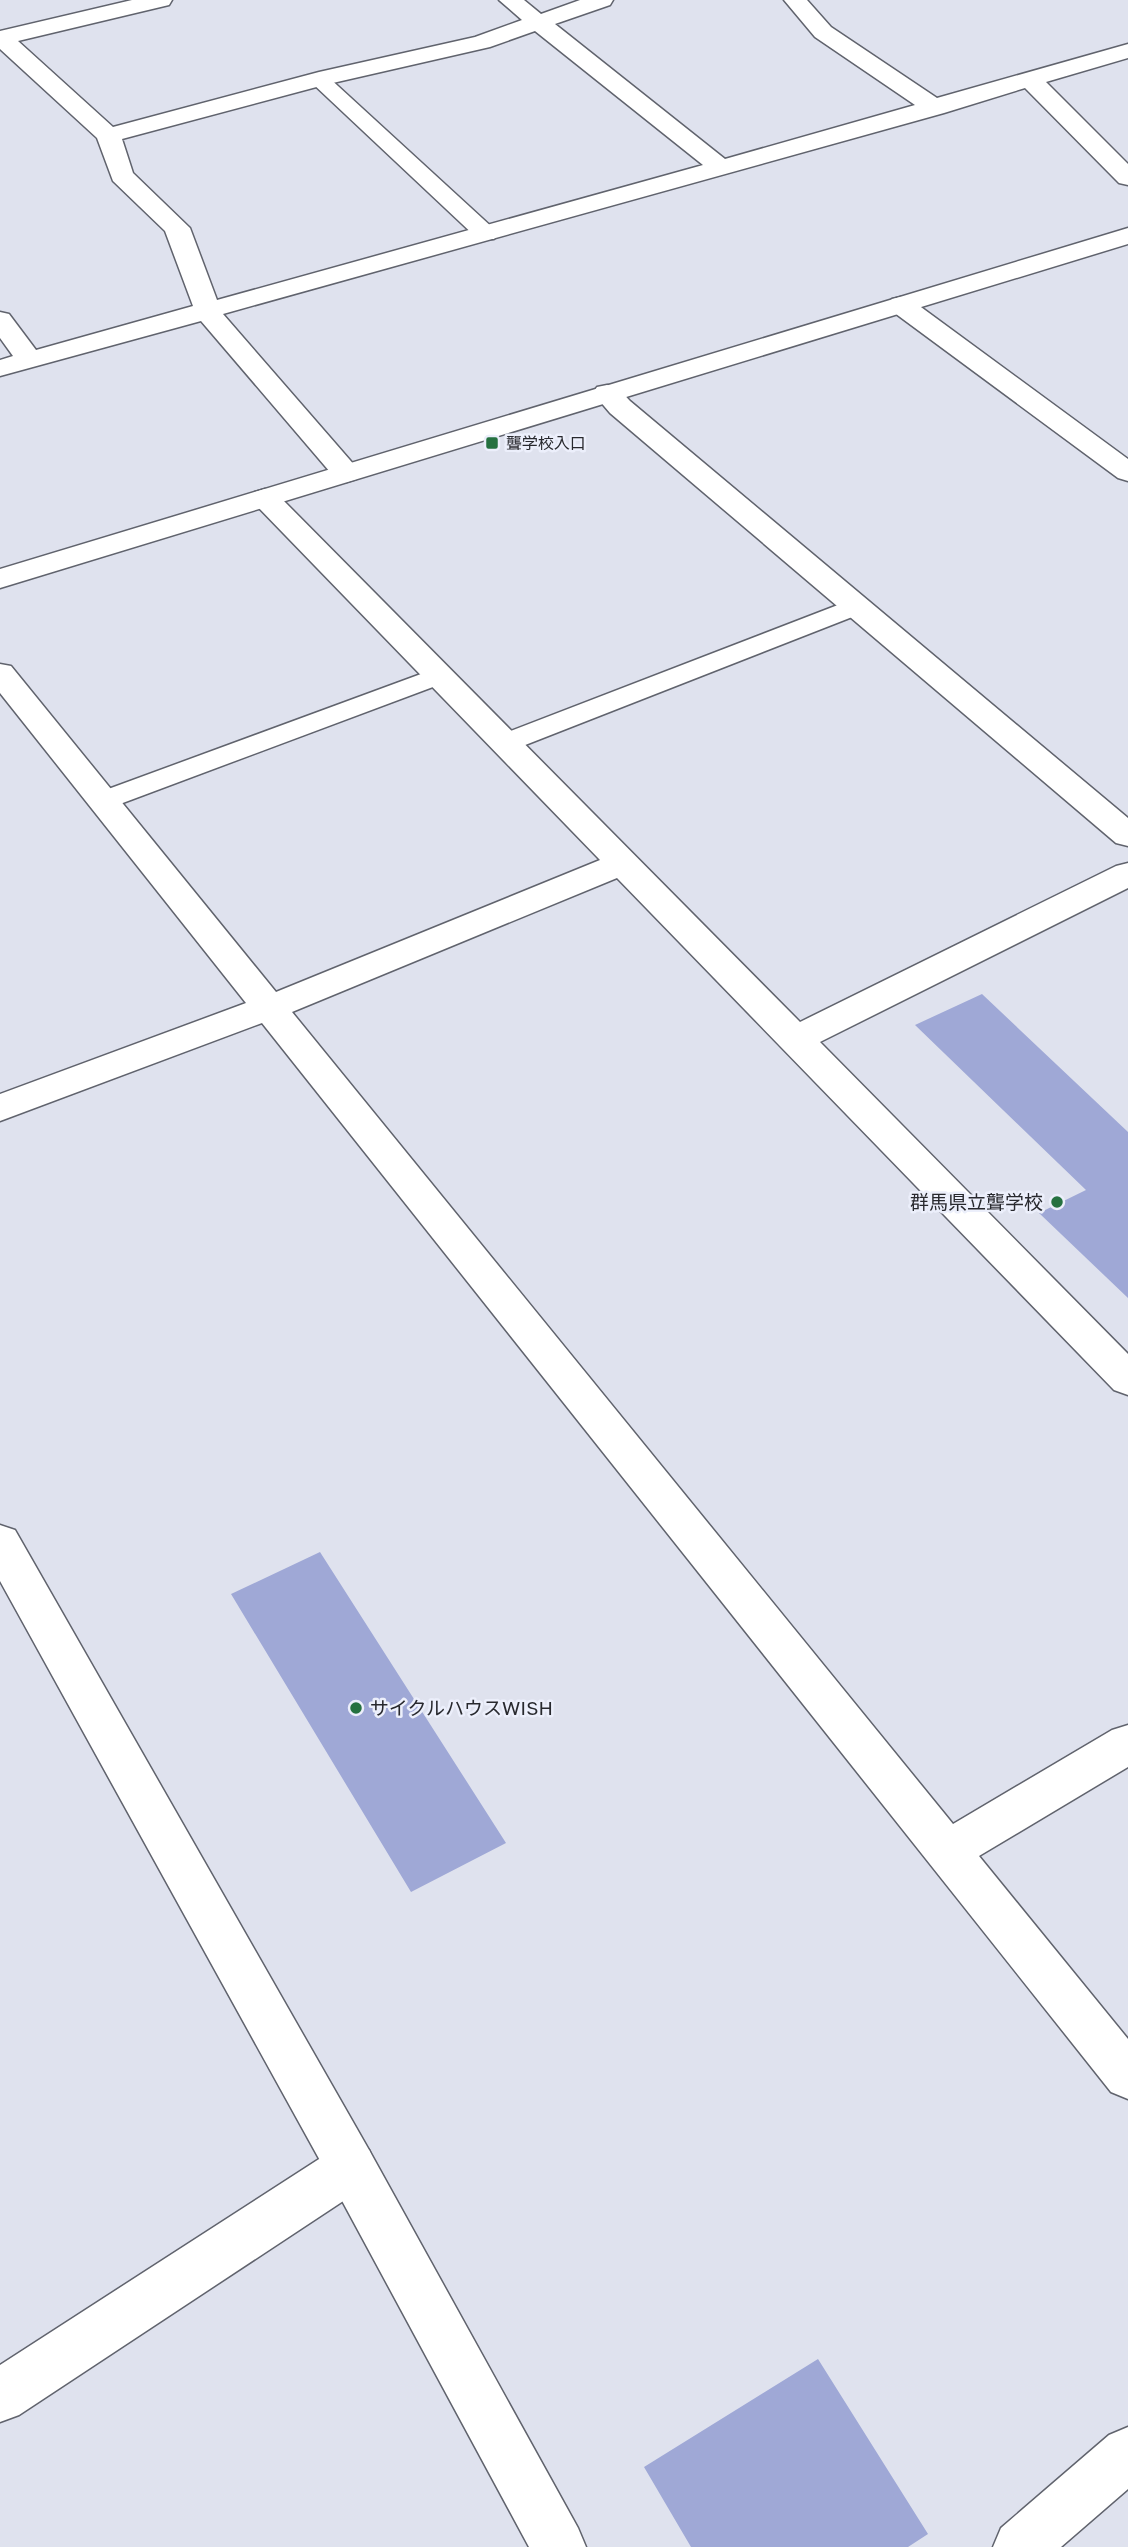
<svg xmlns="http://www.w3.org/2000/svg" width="1128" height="2547" viewBox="0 0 1128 2547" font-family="'Golos Text','Noto Sans JP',sans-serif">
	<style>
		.building { fill: #9fa8d6 }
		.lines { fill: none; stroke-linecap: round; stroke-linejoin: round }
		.lane-casing { stroke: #60636d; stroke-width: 3 }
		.street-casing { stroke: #60636d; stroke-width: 3 }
		.secondary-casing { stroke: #60636d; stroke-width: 3 }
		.lane { fill: #fff; fill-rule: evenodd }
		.street { fill: #fff; fill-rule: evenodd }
		.secondary { fill: #fff; fill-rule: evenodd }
		.poi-dot { fill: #257140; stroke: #eceffb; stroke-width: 2.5 }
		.labels { text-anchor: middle; stroke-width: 5; stroke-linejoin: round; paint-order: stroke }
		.far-poi-label { font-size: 16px; fill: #28292e; stroke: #eceffb; text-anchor: start }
		.poi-label { font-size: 19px; fill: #28292e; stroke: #eceffb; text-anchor: end }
	</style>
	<rect width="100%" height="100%" fill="#dfe2ee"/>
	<path class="building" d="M982,994L1128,1132V1298L1039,1213L1086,1190L915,1025Z
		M320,1552L506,1843L411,1892L231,1594Z
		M818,2359L928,2534L908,2547H691L644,2467Z"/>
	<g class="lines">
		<defs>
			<path id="lane" d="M319,73L326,75L494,229L497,234L494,239H478L312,83L309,79L312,75Z
				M856,598L865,600L869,606L865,612L515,749L505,752L495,749L491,743L495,737Z
				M440,667L449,669L453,675L449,681L112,807L102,810L92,807L88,801L92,795Z"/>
			<path id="street" d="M132,0H172L169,5L18,41L113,127L319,72L475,37L522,20L499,0H524L541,14L580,0H613L610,5L555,24L725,159L915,105L815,37L784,0H807L831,27L937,98L1128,44V58L1046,82L1128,164V185L1119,183L1025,88L944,113L223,314L356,467L360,473L356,479L346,482L336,479L201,321L0,376V360L13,356L0,338V312L9,314L36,350L193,306L165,231L113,181L97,138L0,49V31ZM535,31L703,165L217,300L190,228L133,173L122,139L324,85L490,47Z
				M901,297L910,299L1128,459V481L1118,478L892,311L888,305L892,299Z
				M607,385L617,387L630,401L1128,818V846L1116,843L610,413L593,393L597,387Z
				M265,489L275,492L800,1022L1116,866L1128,863V888L820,1042L1128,1354V1395L1114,1390L617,878L292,1012L953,1824L1112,1730L1128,1725V1767L979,1856L1128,2039V2099L1111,2092L262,1023L0,1121V1094L246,1003L0,693V664L11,666L276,992L600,860L255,504L251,498L255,492Z
				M351,2143L369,2150L376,2167L369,2184L19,2415L0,2422V2365L333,2150Z
				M1128,2427V2489L1061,2547H993L1001,2528L1109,2435Z"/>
			<path id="secondary" d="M1128,228V244L0,588V569Z
				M0,1525L15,1530L369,2150L578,2528L586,2547H529L333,2184L0,1581Z"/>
		</defs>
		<use href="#lane" class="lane-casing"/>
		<use href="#street" class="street-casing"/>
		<use href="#secondary" class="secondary-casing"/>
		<use href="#lane" class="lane"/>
		<use href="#street" class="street"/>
		<use href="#secondary" class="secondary"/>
	</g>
	<g class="poi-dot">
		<rect x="485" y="436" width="14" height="14" rx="3.5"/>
		<circle cx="1057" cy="1202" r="7"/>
		<circle cx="356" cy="1708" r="7"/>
	</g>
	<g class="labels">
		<g class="far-poi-label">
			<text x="506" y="449">聾学校入口</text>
		</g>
		<g class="poi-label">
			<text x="1043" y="1209">群馬県立聾学校</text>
			<text x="370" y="1715" text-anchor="start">サイクルハウスWISH</text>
		</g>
	</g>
</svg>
